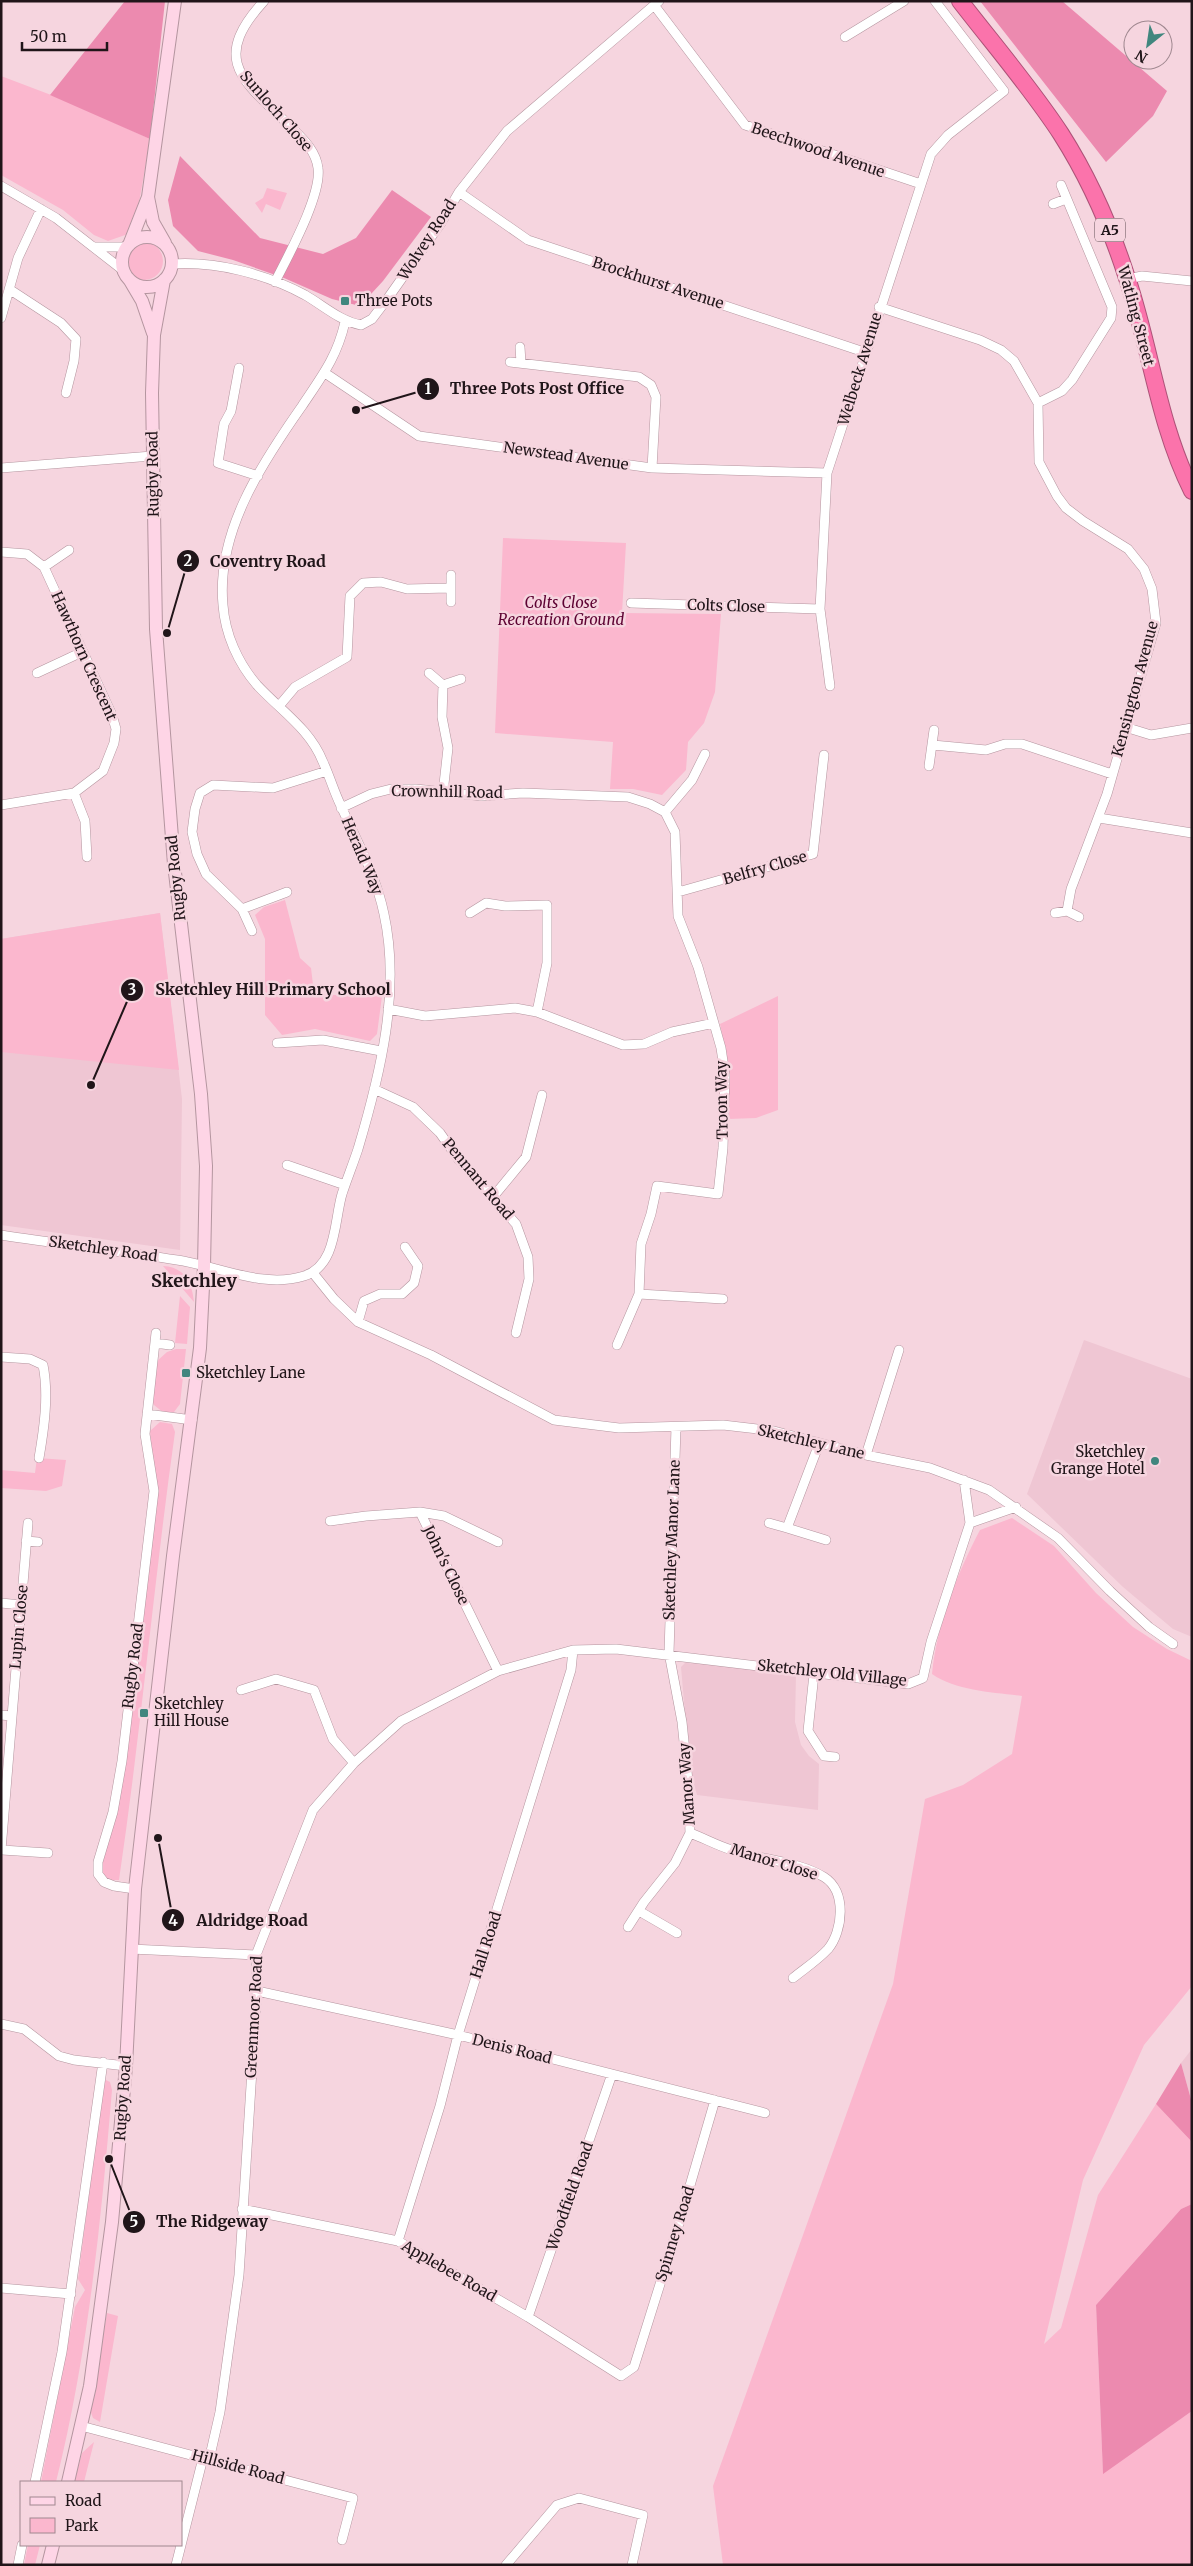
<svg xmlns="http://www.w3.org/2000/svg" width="1193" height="2566" viewBox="0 0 1193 2566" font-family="Merriweather,serif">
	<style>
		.built { fill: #efc6d3 }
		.green { fill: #fbb7ce }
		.forest { fill: #ec8aaf }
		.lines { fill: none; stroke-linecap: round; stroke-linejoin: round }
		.street-casing { stroke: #b4959f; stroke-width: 10 }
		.secondary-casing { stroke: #b4959f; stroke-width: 14 }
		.highway-casing { stroke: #ae5278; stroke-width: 18 }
		.street { stroke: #fff; stroke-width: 9 }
		.secondary { stroke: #fed5e6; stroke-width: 12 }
		.highway { stroke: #fb73ab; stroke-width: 16 }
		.poi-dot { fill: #41867e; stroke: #f6d5df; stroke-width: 2 }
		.labels { text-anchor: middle; stroke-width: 5; stroke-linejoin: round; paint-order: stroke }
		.shield { fill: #f6d5df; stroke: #604f54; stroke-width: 1 }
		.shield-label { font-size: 14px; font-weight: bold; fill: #201519 }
		.street-label { font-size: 15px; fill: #201519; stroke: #f6d5df }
		.poi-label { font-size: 15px; fill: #201519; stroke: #f6d5df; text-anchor: start }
		.park-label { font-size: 15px; font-style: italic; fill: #5d0232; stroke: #f6d5df }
		.quarter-label { font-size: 18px; font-weight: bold; fill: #201519; stroke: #f6d5df }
		.leader { fill: none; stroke: #201519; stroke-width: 2 }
		.callout-dot { fill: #201519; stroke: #f6d5df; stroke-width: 2 }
		.mark-label { font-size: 15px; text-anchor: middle; font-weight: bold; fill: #fff }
		.callout-label { font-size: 16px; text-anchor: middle; font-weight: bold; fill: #201519; stroke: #f6d5df; stroke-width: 5; stroke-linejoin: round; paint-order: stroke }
	</style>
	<rect width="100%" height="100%" fill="#f6d5df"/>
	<path class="built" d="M160,913L182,1099L180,1250L1,1225V939Z
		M1084,1340L1192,1379V1637L1173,1629L1123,1587L1027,1494Z
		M685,1663L745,1665L796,1674L795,1722L801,1745L809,1756L819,1764L818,1810L697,1795L690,1770L681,1667Z
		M1192,2049V2103L1181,2063Z"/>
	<path class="green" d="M1,76L67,101L150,139L138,209L128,234L108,241L94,235L63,210L1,175Z
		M267,188L287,193L280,210L266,204L262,213L255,203L263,198Z
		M125 261a19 19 0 1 1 38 0a19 19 0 1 1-38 0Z
		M503,538L626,543L622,613L721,614L715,692L704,723L688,742L686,770L662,795L633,789H610L613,742L495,733Z
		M285,900L300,958L311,968L314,993L356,997L382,996L377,1034L370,1041L315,1029L282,1035L265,1015V939L255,915L264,907Z
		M160,913L179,1070L1,1052V939Z
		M778,996V1110L756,1118L728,1119L729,1068L720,1024Z
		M163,1266C185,1267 192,1283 194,1302Z
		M180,1296L190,1307L187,1344L175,1343Z
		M176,1349H186L180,1404L174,1412L164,1413L154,1405L152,1400L156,1362L167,1352Z
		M160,1422L172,1424L175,1432C154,1581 141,1731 119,1880H109L102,1874L101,1860L110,1838L156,1490L150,1431Z
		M37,1458L66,1460L62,1486L46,1491L1,1488V1470L35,1473Z
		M1012,1518L1054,1546L1096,1593L1133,1627L1167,1649L1192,1661V1986L1144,2045L1083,2180L1044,2344L1061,2328L1098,2195L1156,2104L1192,2142V2204L1181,2209L1096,2305L1103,2473L1192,2411V2565H723L713,2486L893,1984L925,1799L963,1785L1012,1754L1022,1696C992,1692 957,1691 932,1674C937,1624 957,1574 980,1530Z
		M106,2080L110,2082L112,2090C101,2222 88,2354 56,2482H41L75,2307L85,2290L78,2279L103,2085Z
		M107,2313L118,2316L100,2422L93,2418L90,2410Z
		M94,2442L84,2482H74L82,2453Z
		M28,2545H40L35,2565H24Z"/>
	<path class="forest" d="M125,1H165L150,139L50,95Z
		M980,1H1062L1167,91L1153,116L1106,162Z
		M180,156L260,238L323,254L356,238L392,190L431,217L383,281L360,306L332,299L284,278L233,260L198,251L173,226L168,200Z
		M1181,2063L1192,2103V2142L1156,2104Z
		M1192,2204V2411L1103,2474L1096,2305L1181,2209Z"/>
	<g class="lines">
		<defs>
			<path id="street" d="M264,1C207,63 247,83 294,130C305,141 316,152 318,168C322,195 288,256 275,282
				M654,5L745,125L921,184
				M845,37L904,1
				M1,186L56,218L124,271
				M459,192L528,240L867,353
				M1053,204L1066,199
				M95,247H127
				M172,264C216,261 266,274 305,295C324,306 340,321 361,325L372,319L388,298L441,223L459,192L507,131L659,1
				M1128,279L1142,276L1192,281
				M9,289L61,323L76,339L74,361L66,393
				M879,307L980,340L1001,350L1014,361L1038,403L1039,462L1057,496L1066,508L1083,521L1128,549L1144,569L1152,589L1156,623L1107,794L1071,889L1067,911
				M1,318L18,258L41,209
				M520,347L521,363
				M510,362L639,377L651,385L656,397L652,468
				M239,368L231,411L224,424L218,463L258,476
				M325,373L419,436L652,468L827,473
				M1038,403L1062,391L1072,380L1111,318L1112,307L1061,185
				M1,468L152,456
				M1,552L27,554L44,567L112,715L116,729L114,743L103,771L74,793L1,805
				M44,567L69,550
				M451,602V575
				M631,603L820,609
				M37,673L82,652
				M429,673L443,685L442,717L448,748L443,793
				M443,685L461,679
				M830,686L820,609L827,473L931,154L948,135L1004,91L935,1
				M279,706L295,687L347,657L350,596L363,583L381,582L407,589L449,588
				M1125,727L1151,735L1192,728
				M933,745L986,750L1005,744H1022L1112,774
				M929,766L934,730
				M74,793L85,821L87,857
				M341,808L371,794L391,789H416L482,796L523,793L628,797L650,804L665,812L675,832L678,916L698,967L721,1048L725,1075L723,1148L718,1194L657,1186L651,1214L641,1244L639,1294L723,1299
				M665,812L692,780L705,754
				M1099,818L1192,833
				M678,892L813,854L824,755
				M242,909L287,892
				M470,913L486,903L505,906L547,905V963L537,1012
				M1055,913L1067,911L1079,917
				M252,931L242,909L206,874L197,854L192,832L195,809L200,793L213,785L273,788L327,771
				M388,1009L425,1016L515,1008L537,1012L623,1045L644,1044L672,1032L714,1023
				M277,1043L323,1040L381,1051
				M374,1089L413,1107L440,1133L459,1160L516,1224L528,1257L529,1279L516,1333
				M287,1165L345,1185
				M493,1197L526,1157L542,1095
				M1,1235C60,1244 119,1251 177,1260C218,1266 263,1289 304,1276C337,1266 334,1221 342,1194C347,1179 353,1164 358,1149C380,1075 401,991 384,914C376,875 357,842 341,806C334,792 330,777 323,762C310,729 281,711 257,685C238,663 225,634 223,605C216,532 262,463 302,406C322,376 337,357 345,322
				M313,1273L334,1299L358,1322L431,1355L554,1420L619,1428L723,1425L774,1431L866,1455L930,1468L989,1490L1058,1538L1110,1591L1149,1627L1173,1644
				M358,1322L364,1301L380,1294H402L414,1283L418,1266L405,1247
				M155,1343L170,1345
				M617,1345L639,1294
				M1,1357L30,1359L43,1365C49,1395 44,1429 39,1458
				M147,1414L192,1420
				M819,1444L787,1528L826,1540
				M866,1455L899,1350
				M964,1480L970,1523
				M420,1512L444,1516L498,1542
				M330,1521L366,1516L420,1512L498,1671
				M769,1523L787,1528
				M26,1541L38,1542
				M1,1603L21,1605
				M814,1674L808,1731L824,1756L835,1757
				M241,1690L276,1679L314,1690L333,1739L354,1763
				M1,1715L11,1716
				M690,1833C704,1838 718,1846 732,1850C762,1860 797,1861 824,1877C847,1891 843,1931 828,1949C818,1960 804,1969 793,1978
				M1,1850L28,1523
				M2,1850L48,1853
				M135,1889L114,1886L104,1882L98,1874V1862L113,1812L122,1761L154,1491L145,1434L156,1333
				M639,1911L677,1933
				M628,1927L644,1902L675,1863L690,1833L688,1781L682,1722L669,1653L676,1427
				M131,1949L256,1955
				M257,1991L458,2035L765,2113
				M1,2024L24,2029L59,2056L74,2060L126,2066
				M242,2209L398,2241L528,2317L621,2376L634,2367L677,2230L715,2100
				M398,2241L440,2106L458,2035L571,1670L573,1650
				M1,2288L71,2294
				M528,2317L612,2074
				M81,2426L353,2498L342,2540
				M209,2460L220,2412L239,2275L257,1991L256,1955L313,1810L354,1763L401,1721L498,1671L573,1650L616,1649L908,1684L923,1678L931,1642L970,1523L1016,1507
				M35,2482L62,2352L103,2062
				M18,2565L22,2545
				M176,2565L203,2458
				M506,2565L557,2505L579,2498L643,2515L632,2565"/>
			<path id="secondary" d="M148,197L153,222L165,243
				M122 262a25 25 0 1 1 50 0a25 25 0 1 1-50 0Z
				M129,245L148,197L175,1
				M129,279L142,301L153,333
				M68,2482L90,2386L112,2222L126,2066L135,1889L173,1556L200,1348L204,1266L206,1166L201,1094L174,864L156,629L152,393L154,335L164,280
				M48,2565L53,2545"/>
			<path id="highway" d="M960,1C994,45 1031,88 1061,134C1089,178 1111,228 1127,278C1151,349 1158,423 1192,491"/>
		</defs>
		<use href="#street" class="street-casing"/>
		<use href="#secondary" class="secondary-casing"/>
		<use href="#highway" class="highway-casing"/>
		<use href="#street" class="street"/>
		<use href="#secondary" class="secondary"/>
		<use href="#highway" class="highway"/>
	</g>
	<g class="poi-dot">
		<rect x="340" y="296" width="10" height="10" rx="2.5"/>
		<rect x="181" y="1368" width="10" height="10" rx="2.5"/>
		<circle cx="1155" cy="1461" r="5"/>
		<rect x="139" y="1708" width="10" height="10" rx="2.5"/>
	</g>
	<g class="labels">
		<rect class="shield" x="1095" y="218.5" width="30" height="23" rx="4"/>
		<g class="shield-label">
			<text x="1110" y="235">A5</text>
		</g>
		<g class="street-label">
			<text transform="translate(276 111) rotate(49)" y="5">Sunloch Close</text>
			<text transform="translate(818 150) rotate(19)" y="5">Beechwood Avenue</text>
			<text transform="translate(427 240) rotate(-57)" y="5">Wolvey Road</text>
			<text transform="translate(658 283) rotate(18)" y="5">Brockhurst Avenue</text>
			<text transform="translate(1136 316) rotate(75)" y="5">Watling Street</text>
			<text transform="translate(860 369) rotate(-73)" y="5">Welbeck Avenue</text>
			<text transform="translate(566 456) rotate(8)" y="5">Newstead Avenue</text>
			<text transform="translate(153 474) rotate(-91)" y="5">Rugby Road</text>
			<text transform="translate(726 606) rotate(2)" y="5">Colts Close</text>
			<text transform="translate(84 656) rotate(66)" y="5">Hawthorn Crescent</text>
			<text transform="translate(1135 689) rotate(-75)" y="5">Kensington Avenue</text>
			<text transform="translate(447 792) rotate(1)" y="5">Crownhill Road</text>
			<text transform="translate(362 856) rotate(67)" y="5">Herald Way</text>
			<text transform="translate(765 868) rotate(-16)" y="5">Belfry Close</text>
			<text transform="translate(176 878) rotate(-96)" y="5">Rugby Road</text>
			<text transform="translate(722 1100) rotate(-91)" y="5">Troon Way</text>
			<text transform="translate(478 1179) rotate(50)" y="5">Pennant Road</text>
			<text transform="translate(103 1249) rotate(8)" y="5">Sketchley Road</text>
			<text transform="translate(811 1442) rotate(13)" y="5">Sketchley Lane</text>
			<text transform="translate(672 1540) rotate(-88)" y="5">Sketchley Manor Lane</text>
			<text transform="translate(446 1565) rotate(64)" y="5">John's Close</text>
			<text transform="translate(19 1627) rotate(-85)" y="5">Lupin Close</text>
			<text transform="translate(133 1666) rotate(-83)" y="5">Rugby Road</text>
			<text transform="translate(832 1673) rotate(6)" y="5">Sketchley Old Village</text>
			<text transform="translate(687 1784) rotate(-94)" y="5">Manor Way</text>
			<text transform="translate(774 1862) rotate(17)" y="5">Manor Close</text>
			<text transform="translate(486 1945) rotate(-72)" y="5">Hall Road</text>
			<text transform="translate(254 2017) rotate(-87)" y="5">Greenmoor Road</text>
			<text transform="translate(512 2049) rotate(14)" y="5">Denis Road</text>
			<text transform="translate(123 2098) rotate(-86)" y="5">Rugby Road</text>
			<text transform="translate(570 2196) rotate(-71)" y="5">Woodfield Road</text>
			<text transform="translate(675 2234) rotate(-73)" y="5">Spinney Road</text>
			<text transform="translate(449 2271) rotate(30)" y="5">Applebee Road</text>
			<text transform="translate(238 2467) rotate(15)" y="5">Hillside Road</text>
		</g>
		<g class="poi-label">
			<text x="355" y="306">Three Pots</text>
			<text x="196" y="1378">Sketchley Lane</text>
			<text x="1145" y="1457" text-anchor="end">Sketchley<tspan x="1145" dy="17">Grange Hotel</tspan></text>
			<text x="154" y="1709">Sketchley<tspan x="154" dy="17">Hill House</tspan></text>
		</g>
		<g class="park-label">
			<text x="561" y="608">Colts Close<tspan x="561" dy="17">Recreation Ground</tspan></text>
		</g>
		<g class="quarter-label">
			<text x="194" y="1287">Sketchley</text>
		</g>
	</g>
	<path class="leader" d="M356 410L428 389M167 633L188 561M91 1085L132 990M158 1838L173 1920M109 2159L134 2222"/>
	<g class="callout-dot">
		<circle cx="356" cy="410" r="5"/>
		<circle cx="167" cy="633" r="5"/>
		<circle cx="91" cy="1085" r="5"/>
		<circle cx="158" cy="1838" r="5"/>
		<circle cx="109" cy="2159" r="5"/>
		<circle cx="428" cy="389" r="12"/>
		<circle cx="188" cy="561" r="12"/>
		<circle cx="132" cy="990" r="12"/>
		<circle cx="173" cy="1920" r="12"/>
		<circle cx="134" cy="2222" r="12"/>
	</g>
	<g class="mark-label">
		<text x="428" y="394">1</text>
		<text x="188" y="566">2</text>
		<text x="132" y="995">3</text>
		<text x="173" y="1926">4</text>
		<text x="134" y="2227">5</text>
	</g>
	<g class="callout-label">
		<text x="537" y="394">Three Pots Post Office</text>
		<text x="268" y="567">Coventry Road</text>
		<text x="273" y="995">Sketchley Hill Primary School</text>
		<text x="252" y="1926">Aldridge Road</text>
		<text x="212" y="2227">The Ridgeway</text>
	</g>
	<rect width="1193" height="2566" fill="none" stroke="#201519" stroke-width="5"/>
	<rect x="20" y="2481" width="162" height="65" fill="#f6d5df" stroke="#a08890"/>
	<rect x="30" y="2497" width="25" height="8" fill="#fed5e6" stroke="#a08890"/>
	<text x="65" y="2506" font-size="15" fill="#201519">Road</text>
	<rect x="30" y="2518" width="25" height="15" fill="#fbb7ce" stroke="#a08890"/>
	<text x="65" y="2531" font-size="15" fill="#201519">Park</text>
	<g transform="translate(1148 45) rotate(210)"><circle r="24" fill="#f6d5df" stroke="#a08890"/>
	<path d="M0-4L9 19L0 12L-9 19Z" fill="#41867e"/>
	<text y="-8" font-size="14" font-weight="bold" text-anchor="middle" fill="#201519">N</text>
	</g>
	<path d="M22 42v8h85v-8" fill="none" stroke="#201519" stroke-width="2.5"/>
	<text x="30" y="42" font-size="15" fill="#201519" stroke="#f6d5df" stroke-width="4" paint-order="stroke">50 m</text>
</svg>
